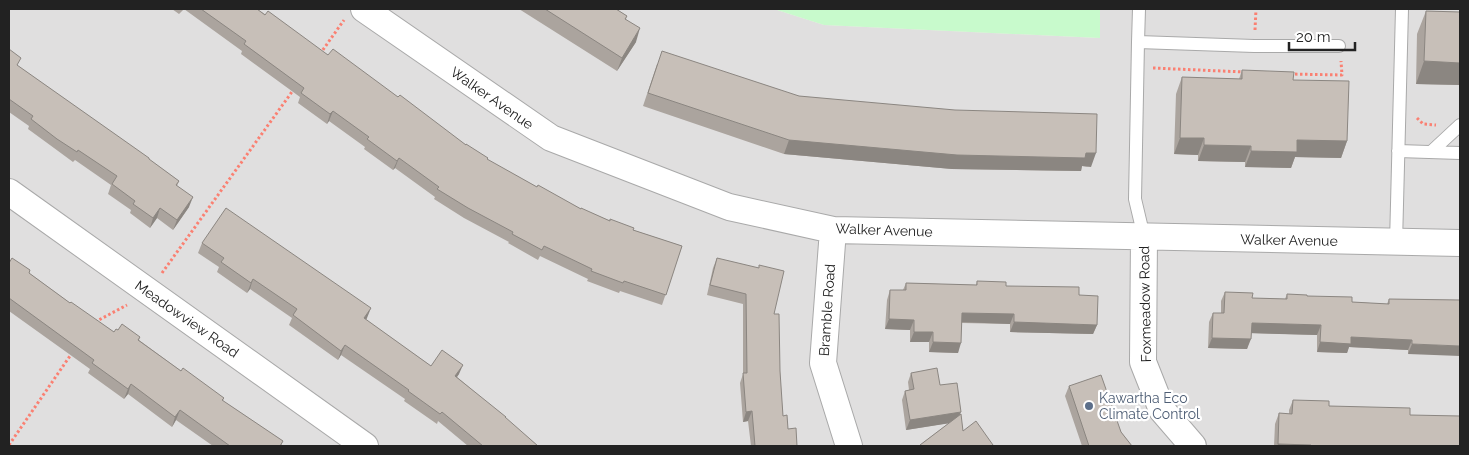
<svg xmlns="http://www.w3.org/2000/svg" width="1469" height="455" viewBox="0 0 1469 455" font-family="Raleway,sans-serif">
	<style>
		.residential { fill: #e0dfdf }
		.park { fill: #c8facc }
		.lines { fill: none; stroke-linecap: round; stroke-linejoin: round }
		.service-casing { stroke: #a9a9a9; stroke-width: 14 }
		.minor-casing { stroke: #a9a9a9; stroke-width: 28 }
		.path { stroke: #fa8072; stroke-width: 3; stroke-dasharray: 2.5 2.5; stroke-linecap: butt }
		.service { stroke: #fff; stroke-width: 12 }
		.minor { stroke: #fff; stroke-width: 26 }
		.wall { fill: #aba49e }
		.shaded-wall { fill: #8b8681 }
		.building { fill: #c7bfb8; stroke: #8b8681 }
		.service-dot { fill: #5c6f8a; stroke: #fff; stroke-width: 2 }
		.labels { text-anchor: middle; stroke-width: 4.5; stroke-linejoin: round; paint-order: stroke }
		.street-label { font-size: 14px; fill: #222; stroke: #fff }
		.service-label { font-size: 14px; fill: #4e5e75; stroke: #fff; text-anchor: start }
	</style>
	<rect width="100%" height="100%" fill="#f2efe9"/>
	<path class="residential" d="M9,9H668L669,10L670,9H774L824,25L1099,38L1100,9H1460V446H9Z"/>
	<path class="park" d="M774,9H1100V38L824,25Z"/>
	<g class="lines">
		<defs>
			<path id="service" d="M1138,42L1139,9
				M1398,151L1460,153
				M1431,152L1460,125
				M1144,237L1135,199L1138,42L1254,46H1339
				M1396,243L1402,9"/>
			<path id="minor" d="M364,9L551,138L729,207L833,230L1460,243
				M9,192L365,446
				M833,230L823,363L849,446
				M1144,237L1143,362L1162,410L1193,446"/>
		</defs>
		<use href="#service" class="service-casing"/>
		<use href="#minor" class="minor-casing"/>
		<path class="path" d="M1255,30L1256,9
			M320,54L344,20
			M1153,68L1244,72
			M1290,74L1342,75L1341,61
			M1417,118L1423,124L1436,125
			M162,273L294,89
			M95,322L127,305
			M9,445L72,353"/>
		<use href="#service" class="service"/>
		<use href="#minor" class="minor"/>
	</g>
	<path class="wall" d="M172,9H184L179,14Z
		M184,9H257L328,55L398,97L487,160L537,187L581,209L633,230L682,246L662,305L620,291L619,293L587,281L588,279L540,256L538,260L508,243L509,242L464,218L434,199L435,197L395,168L393,170L364,149L365,147L329,121L327,124L298,103L300,97L241,54L242,51Z
		M519,9H616L627,16L626,19L636,42L617,71Z
		M1426,11L1460,12V85L1416,84L1417,34Z
		M9,49L18,66L179,181L177,186L189,207L173,230L157,218L150,228L130,213L131,210L108,194L111,185L75,160L73,162L54,148L28,129L29,126L9,112Z
		M657,64L799,96L1091,167L1082,166L1081,171L952,169L784,154L643,106Z
		M1242,70L1293,80L1347,141L1341,158L1295,157L1291,168L1245,167V162L1198,161V155L1174,154L1176,94L1182,77L1239,79Z
		M202,243L367,318L366,320L431,366L459,374L457,377L538,446H468L438,421L437,424L404,401L405,399L341,355L338,360L289,325L292,318L250,289L247,293L217,272L219,267L198,253Z
		M717,258L774,314L783,416L788,429L797,446H751L748,421L743,422L740,383L743,374V304L707,295L713,268Z
		M9,263L30,270L29,273L70,303L114,332L118,330L140,337L139,340L181,371L224,398L223,401L283,441L281,446H213L176,420L172,427L128,394L124,399L88,373L90,369L9,311Z
		M977,281L1006,286L1079,295L1097,325L1093,334L1010,332V324L962,323L958,353L929,352V342H910V330L885,329L887,300L890,290H903L906,283L976,285Z
		M1225,292L1252,298L1285,299L1287,294L1307,296L1352,302L1387,304L1389,299L1460,300L1408,354V350L1349,347L1347,353L1317,352V335L1251,333L1247,349L1208,348L1209,322L1213,313H1221V301Z
		M911,373L940,385L959,415L963,431L993,446H920V445L949,423L906,430L902,400L905,391L909,390L908,382Z
		M1069,386L1121,432L1132,446H1082L1065,396Z
		M1293,400L1329,406L1410,415L1460,446H1274L1275,424L1279,413L1289,414V410Z"/>
	<path class="shaded-wall" d="M640,28L636,42L617,71L622,58Z
		M1424,61L1460,63V85L1416,84Z
		M333,111L329,121L327,124L330,114Z
		M1180,138H1204L1198,155L1174,154Z
		M789,140L1086,153H1096L1091,167L1082,166L1081,171L952,169L784,154Z
		M1297,140L1347,141L1341,158L1295,157L1291,168L1245,167L1251,151Z
		M1204,145L1251,146L1245,162L1198,161Z
		M399,158L395,168L393,170L397,161Z
		M193,197L189,207L173,230L177,220Z
		M160,208L157,218L150,228L153,218Z
		M253,279L250,289L247,293L251,283Z
		M371,308L367,318L360,328L364,318Z
		M962,313L1014,314L1010,324L959,322Z
		M889,319L914,320L910,330L885,329Z
		M1014,322L1097,325L1093,334L1010,332Z
		M1252,323L1321,325L1317,335L1248,333Z
		M914,332H933L929,342H910Z
		M1351,337L1412,340L1408,350L1349,347L1347,353L1317,352L1320,342Z
		M1212,338L1251,339L1247,349L1208,348Z
		M933,342L961,343L958,353L929,352Z
		M1412,344L1460,346V356L1408,354Z
		M345,345L341,355L338,360L341,351Z
		M463,365L459,374L451,385L455,376Z
		M131,384L128,394L124,399L128,389Z
		M180,410L176,420L172,427L175,417Z
		M752,411L748,421L743,422L746,412Z
		M961,412L957,422L906,430L910,420Z
		M1278,444L1311,445L1310,446H1277Z"/>
	<path class="building" d="M201,9H257L265,15L268,11L328,55L333,49L398,97L400,95L466,145V144L488,158L487,159L537,187L538,185L581,209V208L610,221V219L634,228L633,230L682,246L666,295L624,281L623,283L591,271L592,269L544,246L542,250L512,234L513,232L468,208L437,189L439,187L399,158L397,161L367,139L369,137L333,111L330,114L301,93L304,88L244,44L246,41Z
		M545,9H616L627,16L625,19L640,28L622,58Z
		M1426,11L1460,12V63L1424,61Z
		M9,49L21,58L17,65L149,158V159L179,181L176,185L193,197L177,220L160,208L153,218L133,204L135,201L112,184L117,176L78,150L77,152L57,139L31,119L33,116L9,99Z
		M662,51L799,96L955,110L1097,114L1096,153H1086L1085,158L957,155L789,140L648,93Z
		M1242,70L1294,72L1293,80L1349,81L1347,141L1297,140V152L1251,151V146L1204,145V138H1180L1182,77L1242,79Z
		M226,208L371,308L364,318L431,366L442,350L463,365L455,376L506,417H505L538,446H483L442,412L440,414L408,391L409,390L345,345L341,351L293,315L297,309L253,279L251,283L221,262L224,258L202,243Z
		M12,258L30,270L29,273L70,303L71,302L114,332L116,329L118,330L122,324L140,337L138,340L181,371L183,368L224,398L222,400L283,441L280,446H281H230L180,410L175,417L131,384L128,389L92,363L94,360L9,298V263Z
		M717,258L759,268V265L784,271L774,314H779L780,371L783,416L787,415L788,429L796,428L797,446H755L752,411L746,412L743,373H747L746,294L710,285Z
		M977,281L1006,282V286L1079,287V295L1098,296L1097,325L1014,322V314L962,313L961,343L933,342V332H914V320L889,319L890,290H906V283L977,285Z
		M1225,292L1253,293L1252,298L1287,299V294L1307,295V296L1352,297V302L1389,304V299L1460,300V346L1412,344V340L1351,337V344L1320,342L1321,325L1252,323L1251,339L1212,338L1213,313H1224Z
		M937,368L940,385L957,383L961,412L910,420L905,391L914,389L911,373Z
		M1101,375L1121,432L1132,446H1089L1069,386Z
		M1293,400L1329,401V406L1410,408V415L1460,416V446H1311V445L1278,444L1279,413L1292,414Z
		M961,414L963,431L976,421L993,445L991,446H921L920,445Z"/>
	<circle class="service-dot" cx="1089" cy="406" r="5"/>
	<g class="labels">
		<g class="street-label">
			<text transform="translate(492 98) rotate(35)" y="5">Walker Avenue</text>
			<text transform="translate(884 230) rotate(2)" y="5">Walker Avenue</text>
			<text transform="translate(1289 240) rotate(1)" y="5">Walker Avenue</text>
			<text transform="translate(1145 304) rotate(-91)" y="5">Foxmeadow Road</text>
			<text transform="translate(827 310) rotate(-86)" y="5">Bramble Road</text>
			<text transform="translate(187 319) rotate(35)" y="5">Meadowview Road</text>
		</g>
		<g class="service-label">
			<text x="1099" y="403">Kawartha Eco<tspan x="1099" dy="16">Climate Control</tspan></text>
		</g>
	</g>
	<rect width="1469" height="455" fill="none" stroke="#222222" stroke-width="20"/>
	<path d="M1289 42v8h66v-8" fill="none" stroke="#222222" stroke-width="2.5"/>
	<text x="1296" y="42" font-size="15" fill="#222222" stroke="#ffffff" stroke-width="4" paint-order="stroke">20 m</text>
</svg>
